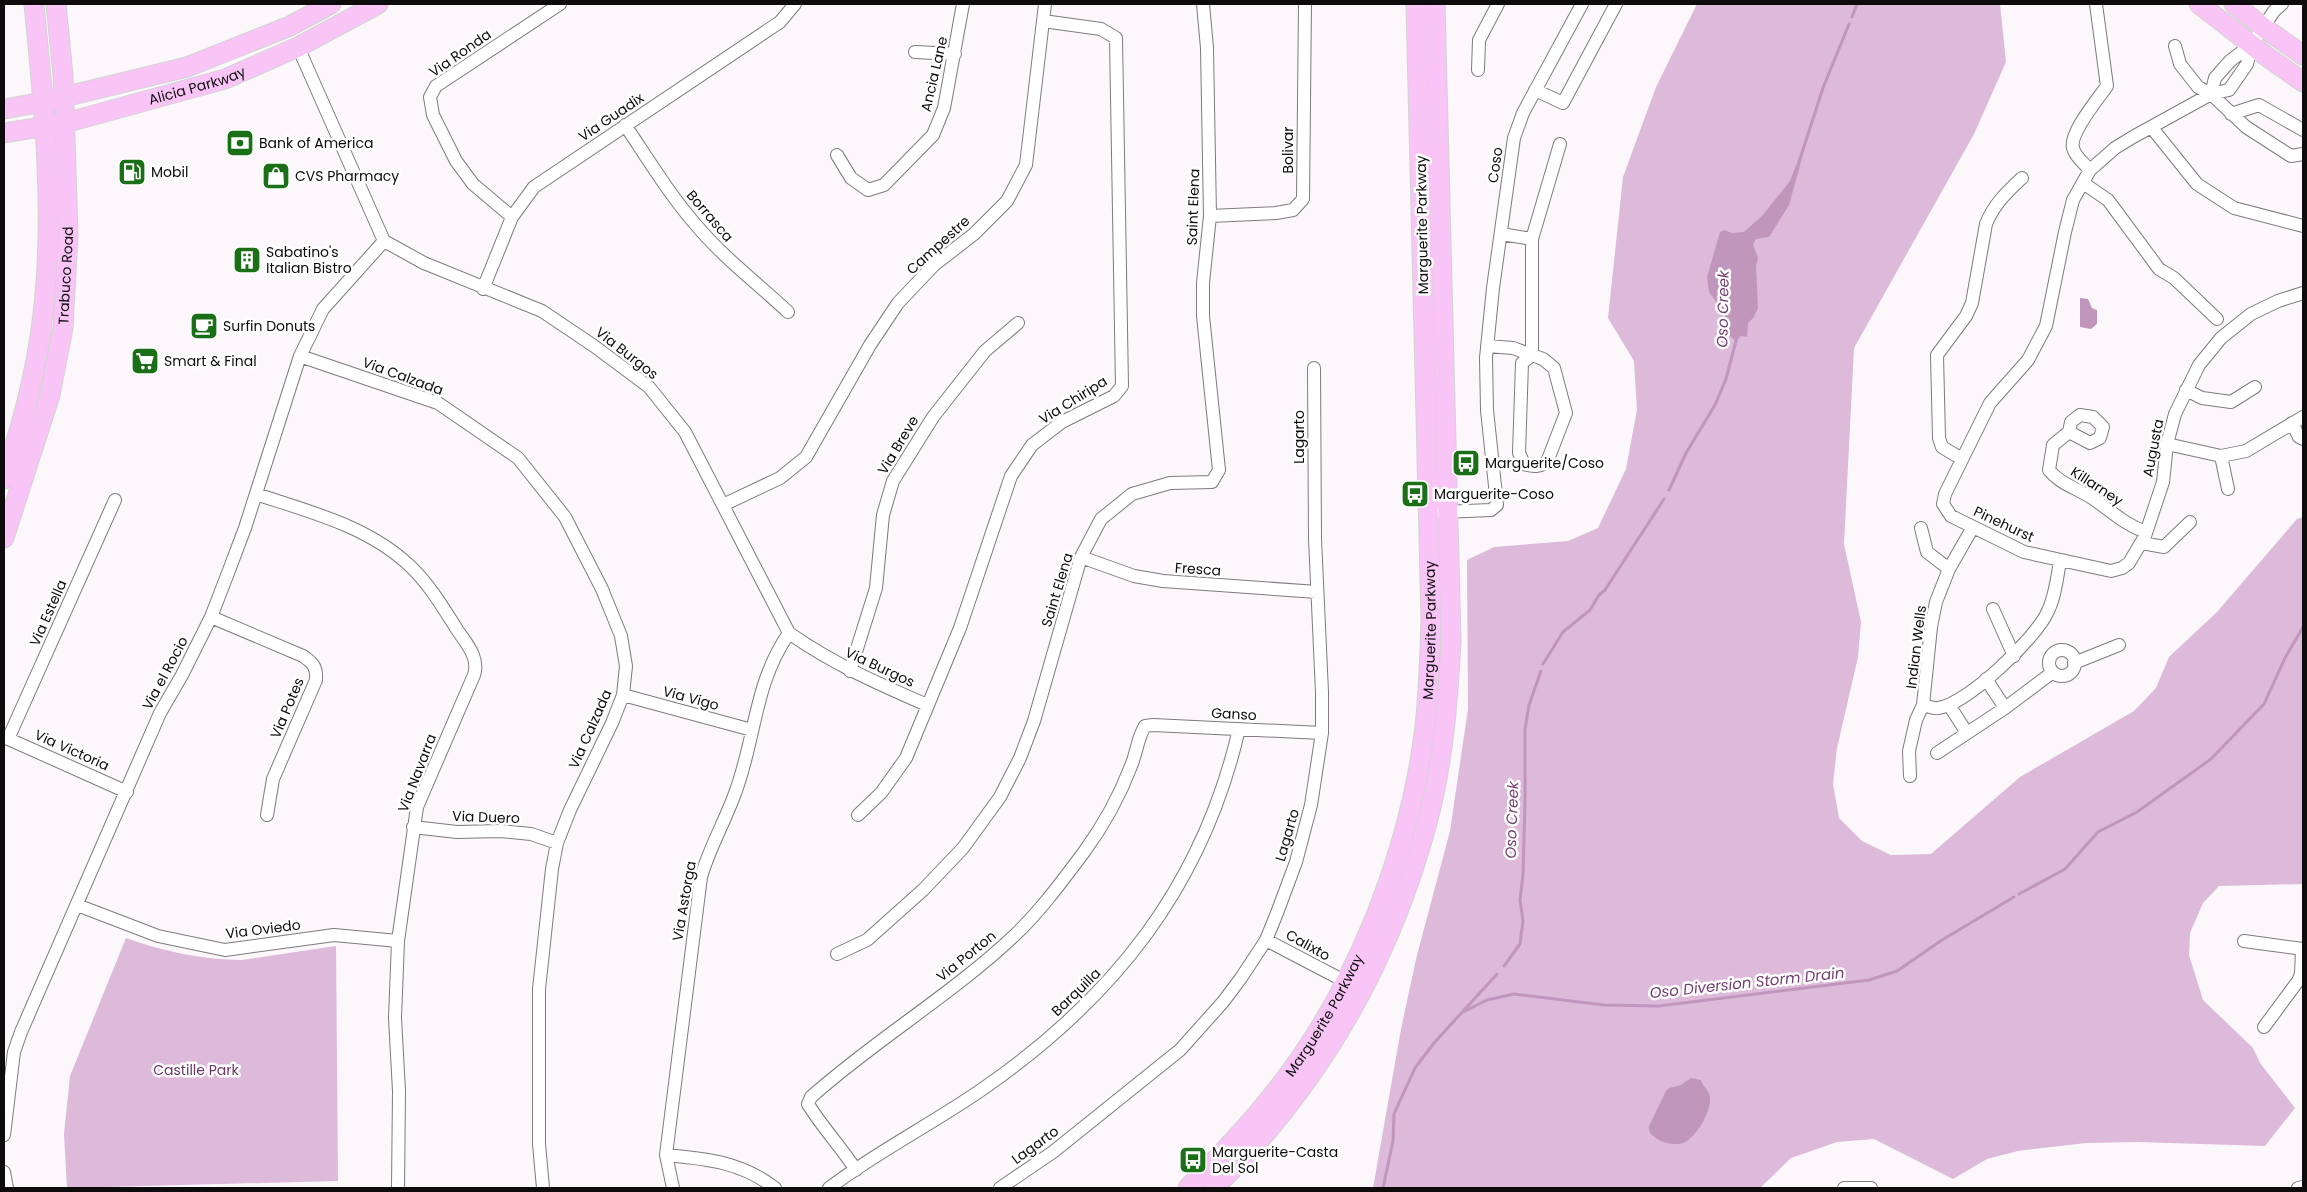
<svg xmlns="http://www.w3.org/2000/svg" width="2307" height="1192" viewBox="0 0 2307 1192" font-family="Poppins,sans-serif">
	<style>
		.green { fill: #ddb9da }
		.water { fill: #c096bd }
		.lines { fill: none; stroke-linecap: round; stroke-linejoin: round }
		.stream { stroke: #c096bd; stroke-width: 3 }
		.street-casing { stroke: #7e7b7e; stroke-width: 14 }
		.primary-casing { stroke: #d3d3d3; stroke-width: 21 }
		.street { stroke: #fff; stroke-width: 12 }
		.primary { stroke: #f8c5f6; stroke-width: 19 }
		.labels { text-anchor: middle; stroke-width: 5; stroke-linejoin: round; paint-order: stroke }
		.street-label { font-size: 14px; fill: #0d0b0c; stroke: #fff }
		.poi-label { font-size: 14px; fill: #0d0b0c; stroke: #fff; text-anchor: start }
		.park-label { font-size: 14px; fill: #6d376b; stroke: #fff }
		.water-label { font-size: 15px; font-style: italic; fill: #733d71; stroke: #fff }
	</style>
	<rect width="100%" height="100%" fill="#fbf7fa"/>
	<path class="green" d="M1697,4H2000L2006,62L1974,134L1854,348L1844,544L1861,622L1858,657L1837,748L1833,784L1839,818L1862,841L1891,855L1931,854L2020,777L2134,711L2156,688L2169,657L2217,612L2297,519L2303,517V884L2219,886L2203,903L2190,933L2189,955L2203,1000L2253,1048L2260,1063L2295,1108L2265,1146L2138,1142L2086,1143L2018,1151L1987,1159L1953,1179L1874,1139L1837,1142L1791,1158L1760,1188H1373L1401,1029L1417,955L1450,831L1468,709L1467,560L1494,547L1568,541L1598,528L1626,469L1637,410L1634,361L1608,318L1623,177L1656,87Z
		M126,938C162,951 204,960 242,960L336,946L338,1181L67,1188L64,1134L70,1076Z"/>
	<path class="water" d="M1799,158H1802L1789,205L1769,237L1756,239L1753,244L1758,258L1756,266L1758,308L1754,317L1748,323L1747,337L1741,336L1736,341L1726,333L1717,303L1709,292L1707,277L1720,232L1724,230L1732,233L1744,232L1762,216L1790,181Z
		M2080,298L2088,299L2092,308L2097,310V324L2091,329L2080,327Z
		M1691,1078L1701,1080C1703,1087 1709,1090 1710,1097C1711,1112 1697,1137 1683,1143C1672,1147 1647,1139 1649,1126L1666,1091L1669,1088L1681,1085Z"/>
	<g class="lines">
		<path class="stream" d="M1852,17L1857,4
			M1799,162L1823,88L1849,24
			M1669,490L1686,453L1715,405L1726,379L1737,337
			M1543,664L1563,632L1590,610L1599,595L1605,590L1664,499
			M2019,894L2065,869L2098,832L2137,812L2211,759L2264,704L2285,658L2303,627
			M1504,966L1520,944L1523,921L1520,900L1523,874L1525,801V729L1529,705L1541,671
			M1463,1012L1487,1000L1514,994L1604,1005L1659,1006L1869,980L1897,971L1942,940L2014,897
			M1383,1188L1393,1141L1394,1114L1415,1068L1434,1043L1497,974"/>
		<defs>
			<path id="street" d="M2252,44L2247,64L2229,90L2211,94L2133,137L2115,148L2090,170L2073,200L2065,232L2046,326L2028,360L1990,403L1945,494L1943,504L1951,516L2024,552L2111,571L2122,568L2129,563L2145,536L2163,482L2167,444L2175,414L2199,365L2221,338L2251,314L2278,301L2303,293
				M2175,46L2180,64L2198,87L2211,94L2246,127L2291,156L2303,154
				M298,47L384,241L424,263L542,311L594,346L649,387L685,432L789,633C833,664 879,684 927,705
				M915,52L955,54
				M1478,70L1479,40L1498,4
				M1535,90L1563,103L1616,4
				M2211,94L2215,78L2230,61L2252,44L2274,11L2282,4
				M2231,114L2259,105L2303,130
				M625,125C648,159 669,194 696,225C723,257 757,283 788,312
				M2152,128L2197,184L2234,208L2303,226
				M837,155L851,178L868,190L884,185L933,135L944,108L963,4
				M2090,170C2085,164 2075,157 2073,148C2069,133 2098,99 2107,86L2096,4
				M2083,183L2108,200L2159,269L2174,278L2217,319
				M1210,216L1276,213L1293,210L1303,199L1305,4
				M512,217L473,184L456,161L433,115L430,97L436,86L560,4
				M1501,234L1532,239
				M483,289L512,217L534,187L780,22L795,4
				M1487,346L1513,348L1543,359L1554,368L1566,413L1547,462C1539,467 1533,467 1524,464L1519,453L1522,363L1532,355
				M1532,355V239L1560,144
				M300,356L438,403L518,458L565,517L602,589L621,636L626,666L623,695L612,723L570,810L557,843L552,869L539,989V1144L543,1188
				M2186,390L2202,398L2231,402L2255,387
				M2292,423L2299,437L2303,439
				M2069,432L2090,443L2100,438L2103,427L2093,417L2080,415L2071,422L2069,432L2053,445L2049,470C2060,484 2077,488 2092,498C2110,510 2125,525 2146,532
				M2167,444L2221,456L2246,451L2303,417
				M2221,456L2228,489
				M1962,459L1942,447L1939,438L1937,355L1966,316L1972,303L1986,224C1994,204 2007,192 2022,178
				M256,494C310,512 368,526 410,566C429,584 442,606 456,628C465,642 480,657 474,675L417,807L398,941L395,1018L399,1091L398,1188
				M723,505L780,478L806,457L870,345L898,303L934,265L974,234L1007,201L1026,165L1045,4
				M1441,512L1491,510L1497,505L1487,410L1486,358L1493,288L1514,138L1523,113L1582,4
				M1921,528L1927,552L1949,569
				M2142,543L2164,547L2190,522
				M1081,557L1134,576L1163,581L1317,592
				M1993,609L2014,656
				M211,617L303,656C313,663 317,667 316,680L273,779L267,815
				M2049 663a13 13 0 1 1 26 0a13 13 0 1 1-26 0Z
				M2074,663L2119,645
				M850,671L876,588L883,515L893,481L933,417L985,351L1018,323
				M1986,679L2005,708
				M623,695L752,730
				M1923,705C1928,706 1934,709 1938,708C1966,705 2035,639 2047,613C2055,598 2057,578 2060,561
				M1949,705L1967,733
				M4,737L127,792
				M8,739L115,500
				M1937,753L2005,708L2053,672
				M1910,776L1909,751L1916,720L1923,705L1931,627L1936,602L1949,569L1973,527
				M858,815L881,793L906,758L960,628L1011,476L1032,445L1062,422L1114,396L1122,386L1116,38L1101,29L1043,21
				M413,827L457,832L501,831L531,834L557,843
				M77,905L158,936L225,950L334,935L398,941
				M1266,940L1352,985
				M2244,941L2303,949
				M837,954L867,940L923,890L963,848L1000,797L1020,758L1034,721L1081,557L1101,519L1132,494L1170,483L1212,482L1219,470L1203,316V283L1210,216L1207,48L1203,4
				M2264,1027L2298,981L2301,974L2302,949
				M4,1135L14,1052L21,1032L160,713L182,675L211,617L228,573L245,528L300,356L323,309L384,241
				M666,1155C708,1159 741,1162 775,1188
				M856,1170C841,1147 822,1127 808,1104L811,1097C876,1039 953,994 1016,934C1041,910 1063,880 1084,852C1103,826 1120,795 1131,766C1137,752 1137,739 1145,726L1153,725L1322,733
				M4,1172L7,1188
				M673,1188L666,1155L701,877C709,849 724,823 734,796C756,740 753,685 789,633
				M829,1188C878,1151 934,1123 984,1088C1115,997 1203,885 1239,729
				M1000,1188L1053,1152L1180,1050L1223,1002L1241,978L1266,940L1277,913L1296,862L1311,805L1322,733V692L1315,539L1314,368
				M1844,1188H1871
				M2298,1188L2303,1187"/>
			<g id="primary">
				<path d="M2199,4L2266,56L2303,82"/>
				<path d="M2234,4L2264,28L2303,55"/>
				<path d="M4,109L43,102L187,67L290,26L331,4"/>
				<path id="s1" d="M4,133L65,123L225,79L298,47L378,4"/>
				<path d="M4,479C22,426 37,369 43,314C55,211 44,106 34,4"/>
				<path id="s2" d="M4,538L50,395L63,328L68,234L63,75L56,4"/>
				<path id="s3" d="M1188,1188C1217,1159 1246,1129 1272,1096C1354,995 1410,854 1425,726C1429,690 1430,655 1431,620L1416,4"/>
				<path d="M1214,1188C1318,1087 1389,964 1427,823C1443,764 1448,701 1451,640L1435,4"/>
			</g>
		</defs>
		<use href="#street" class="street-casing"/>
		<use href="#primary" class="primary-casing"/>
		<use href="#street" class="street"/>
		<use href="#primary" class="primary"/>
	</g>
	<defs>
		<symbol id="bank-square" viewBox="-11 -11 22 22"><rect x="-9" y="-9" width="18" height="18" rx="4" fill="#1b6f17" stroke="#fff"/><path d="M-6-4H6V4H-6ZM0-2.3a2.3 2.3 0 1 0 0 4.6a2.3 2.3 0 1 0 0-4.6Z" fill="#fff"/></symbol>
		<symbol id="fuel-square" viewBox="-11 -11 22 22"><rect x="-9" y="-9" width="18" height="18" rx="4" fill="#1b6f17" stroke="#fff"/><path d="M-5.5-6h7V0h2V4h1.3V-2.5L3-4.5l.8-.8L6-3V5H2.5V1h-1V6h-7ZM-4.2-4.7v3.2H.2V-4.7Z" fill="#fff"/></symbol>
		<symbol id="shop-square" viewBox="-11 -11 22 22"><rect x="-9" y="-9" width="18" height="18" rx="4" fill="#1b6f17" stroke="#fff"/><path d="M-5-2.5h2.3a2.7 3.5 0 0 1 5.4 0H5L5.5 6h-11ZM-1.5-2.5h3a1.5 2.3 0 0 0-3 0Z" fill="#fff"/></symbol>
		<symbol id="building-square" viewBox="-11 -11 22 22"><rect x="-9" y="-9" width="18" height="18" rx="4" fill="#1b6f17" stroke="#fff"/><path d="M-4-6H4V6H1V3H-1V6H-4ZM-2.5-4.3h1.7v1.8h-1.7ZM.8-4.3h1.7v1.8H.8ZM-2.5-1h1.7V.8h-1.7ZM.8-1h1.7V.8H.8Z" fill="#fff"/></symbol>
		<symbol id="cafe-square" viewBox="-11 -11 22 22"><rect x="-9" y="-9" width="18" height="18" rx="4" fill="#1b6f17" stroke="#fff"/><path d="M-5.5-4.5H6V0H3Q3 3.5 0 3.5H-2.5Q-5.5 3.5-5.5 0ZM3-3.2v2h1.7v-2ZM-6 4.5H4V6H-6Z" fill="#fff"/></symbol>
		<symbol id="supermarket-square" viewBox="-11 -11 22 22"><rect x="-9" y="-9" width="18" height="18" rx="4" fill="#1b6f17" stroke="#fff"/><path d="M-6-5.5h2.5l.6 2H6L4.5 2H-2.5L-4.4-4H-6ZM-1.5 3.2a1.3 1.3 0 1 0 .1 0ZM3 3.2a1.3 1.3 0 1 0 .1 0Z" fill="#fff"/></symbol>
		<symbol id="bus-square" viewBox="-11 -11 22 22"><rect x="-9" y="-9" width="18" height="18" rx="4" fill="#1b6f17" stroke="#fff"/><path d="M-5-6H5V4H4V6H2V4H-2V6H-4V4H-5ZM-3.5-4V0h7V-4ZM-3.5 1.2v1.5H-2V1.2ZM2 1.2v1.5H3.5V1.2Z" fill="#fff"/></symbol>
	</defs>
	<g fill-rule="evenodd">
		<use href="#bank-square" x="224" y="127" width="32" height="32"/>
		<use href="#fuel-square" x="116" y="156" width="32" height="32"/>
		<use href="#shop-square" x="260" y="160" width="32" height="32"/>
		<use href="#building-square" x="231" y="244" width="32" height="32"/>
		<use href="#cafe-square" x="188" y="310" width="32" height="32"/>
		<use href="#supermarket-square" x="129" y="345" width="32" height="32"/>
		<use href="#bus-square" x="1450" y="447" width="32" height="32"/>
		<use href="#bus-square" x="1399" y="478" width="32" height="32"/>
		<use href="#bus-square" x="1177" y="1144" width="32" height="32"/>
	</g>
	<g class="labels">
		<g class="street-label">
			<text transform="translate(460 53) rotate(-35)" y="5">Via Ronda</text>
			<text transform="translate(934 74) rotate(-77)" y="5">Ancia Lane</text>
			<text dy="5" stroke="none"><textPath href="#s1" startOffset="199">Alicia Parkway</textPath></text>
			<text transform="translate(611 117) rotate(-34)" y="5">Via Guadix</text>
			<text transform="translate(1288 150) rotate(-90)" y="5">Bolivar</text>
			<text transform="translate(1495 165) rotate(-82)" y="5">Coso</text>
			<text transform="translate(1193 207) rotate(-88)" y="5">Saint Elena</text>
			<text transform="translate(710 216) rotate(49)" y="5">Borrasca</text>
			<text transform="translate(1422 225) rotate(-91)" y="5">Marguerite Parkway</text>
			<text transform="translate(938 245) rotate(-42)" y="5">Campestre</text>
			<text dy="5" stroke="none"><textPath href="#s2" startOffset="271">Trabuco Road</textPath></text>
			<text transform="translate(627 353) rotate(38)" y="5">Via Burgos</text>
			<text transform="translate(403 376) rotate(20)" y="5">Via Calzada</text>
			<text transform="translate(1073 400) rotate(-32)" y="5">Via Chiripa</text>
			<text transform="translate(1299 437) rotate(-90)" y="5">Lagarto</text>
			<text transform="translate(898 445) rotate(-59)" y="5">Via Breve</text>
			<text transform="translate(2153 448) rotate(-79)" y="5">Augusta</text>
			<text transform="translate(2097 486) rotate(33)" y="5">Killarney</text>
			<text transform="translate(2004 524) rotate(25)" y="5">Pinehurst</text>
			<text transform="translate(1198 569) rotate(4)" y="5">Fresca</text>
			<text transform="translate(1057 590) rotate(-73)" y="5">Saint Elena</text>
			<text transform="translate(48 613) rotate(-66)" y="5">Via Estella</text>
			<text dy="5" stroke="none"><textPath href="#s3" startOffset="626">Marguerite Parkway</textPath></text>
			<text transform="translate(1916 647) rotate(-83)" y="5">Indian Wells</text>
			<text transform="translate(880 667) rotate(25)" y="5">Via Burgos</text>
			<text transform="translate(165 673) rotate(-62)" y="5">Via el Rocio</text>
			<text transform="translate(691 698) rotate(15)" y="5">Via Vigo</text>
			<text transform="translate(287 708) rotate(-67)" y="5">Via Potes</text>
			<text transform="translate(1234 714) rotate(3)" y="5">Ganso</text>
			<text transform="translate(590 729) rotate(-66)" y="5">Via Calzada</text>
			<text transform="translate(72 750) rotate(24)" y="5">Via Victoria</text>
			<text transform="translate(417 773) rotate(-69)" y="5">Via Navarra</text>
			<text transform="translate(486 817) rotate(2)" y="5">Via Duero</text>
			<text transform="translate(1287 835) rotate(-74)" y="5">Lagarto</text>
			<text transform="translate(684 901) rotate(-80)" y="5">Via Astorga</text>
			<text transform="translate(263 929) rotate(-7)" y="5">Via Oviedo</text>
			<text transform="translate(1308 945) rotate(29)" y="5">Calixto</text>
			<text transform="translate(966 956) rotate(-39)" y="5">Via Porton</text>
			<text transform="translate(1076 992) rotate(-44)" y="5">Barquilla</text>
			<text dy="5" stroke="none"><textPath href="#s3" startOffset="221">Marguerite Parkway</textPath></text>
			<text transform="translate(1035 1145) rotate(-36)" y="5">Lagarto</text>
		</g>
		<g class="poi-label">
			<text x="259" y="148">Bank of America</text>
			<text x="151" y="177">Mobil</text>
			<text x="295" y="181">CVS Pharmacy</text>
			<text x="266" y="257">Sabatino's<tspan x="266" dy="16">Italian Bistro</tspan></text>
			<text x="223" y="331">Surfin Donuts</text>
			<text x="164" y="366">Smart &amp; Final</text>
			<text x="1485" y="468">Marguerite/Coso</text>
			<text x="1434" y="499">Marguerite-Coso</text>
			<text x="1212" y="1157">Marguerite-Casta<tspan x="1212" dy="16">Del Sol</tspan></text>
		</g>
		<g class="park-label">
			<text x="196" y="1075">Castille Park</text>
		</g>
		<g class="water-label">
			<text transform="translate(1723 309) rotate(-89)" y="5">Oso Creek</text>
			<text transform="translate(1512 820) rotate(-88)" y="5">Oso Creek</text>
			<text transform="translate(1747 983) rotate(-6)" y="5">Oso Diversion Storm Drain</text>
		</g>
	</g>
	<rect width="2307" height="1192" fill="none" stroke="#0d0b0c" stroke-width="10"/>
</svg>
